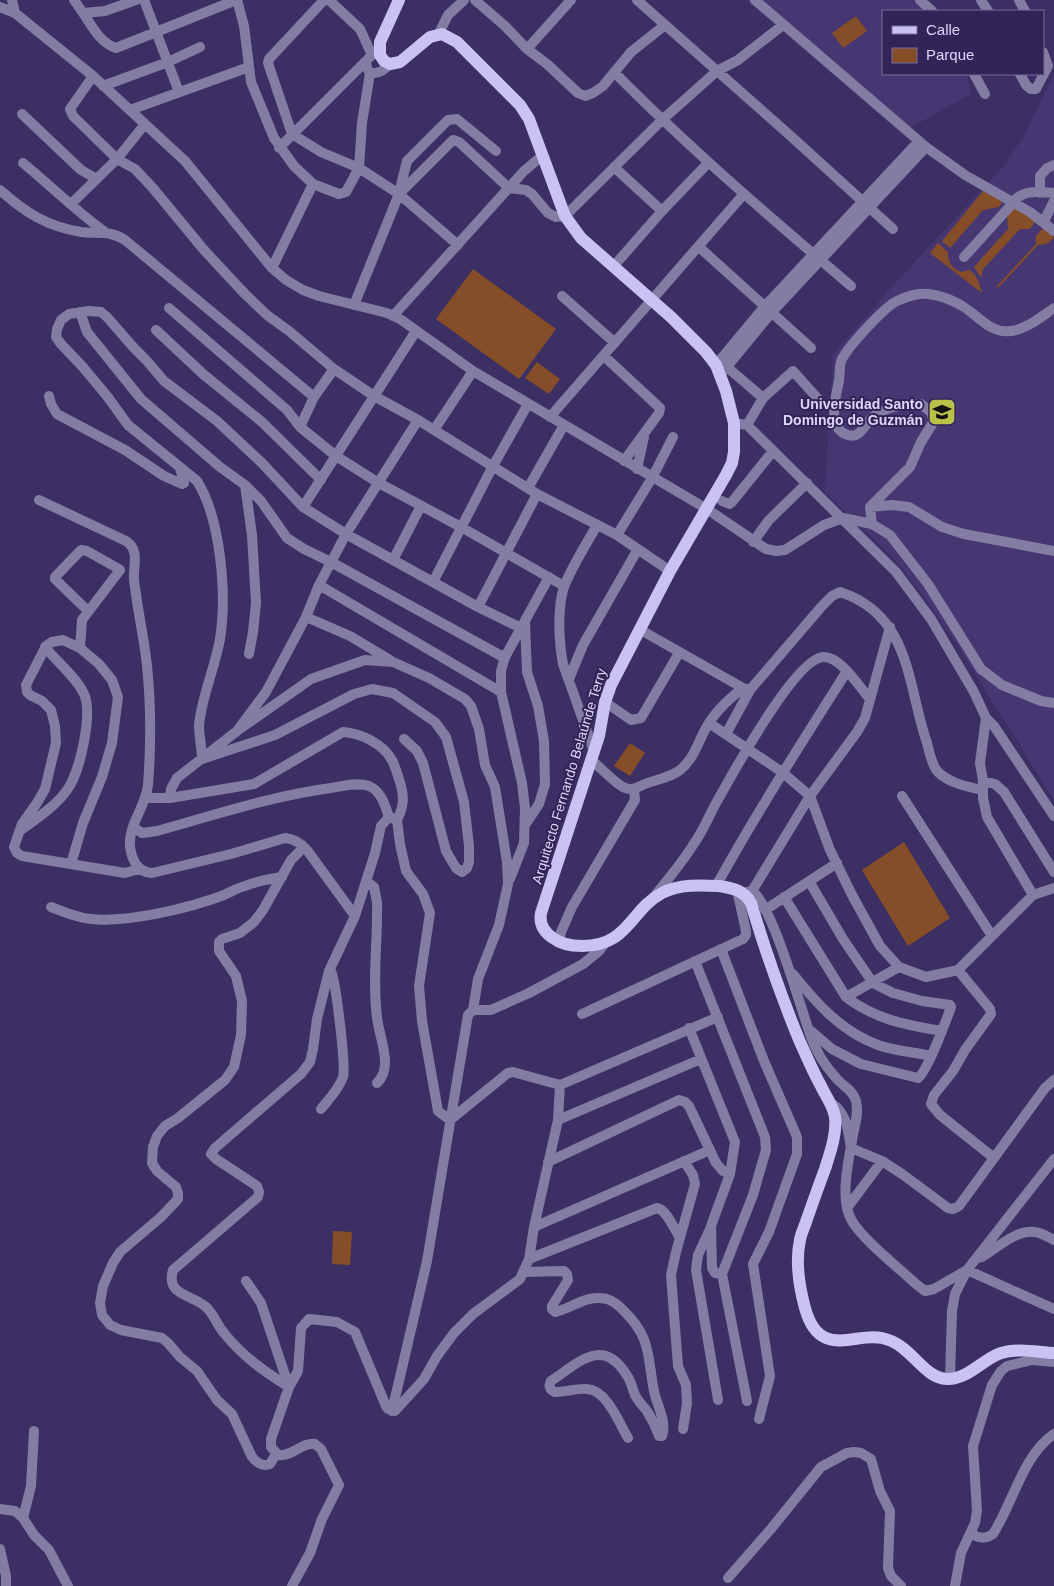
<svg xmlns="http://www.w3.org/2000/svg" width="1054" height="1586" viewBox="0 0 1054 1586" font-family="Arial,sans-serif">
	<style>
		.built { fill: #463672 }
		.green { fill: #854e29 }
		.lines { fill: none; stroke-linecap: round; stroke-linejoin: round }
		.minor { stroke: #837ca3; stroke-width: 10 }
		.major { stroke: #cac2f3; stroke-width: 12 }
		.labels { text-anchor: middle; stroke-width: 4; stroke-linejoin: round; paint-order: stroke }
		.poi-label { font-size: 14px; font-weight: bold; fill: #dcd7f8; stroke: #322457; text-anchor: end }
		.street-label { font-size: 14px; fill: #dcd7f8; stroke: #322457 }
	</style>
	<rect width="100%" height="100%" fill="#3c2f63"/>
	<path class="built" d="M746,0H918L932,11H883V74H967L971,94L901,133Z
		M1054,73V800L952,637L915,585L893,558L825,493L833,355L889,290L1003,167L1024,136Z"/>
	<path class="green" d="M856,16L867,31L843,48L832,33Z
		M983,191L1003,201L999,207L983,210L950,248L942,241Z
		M1015,207L1035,220V222L1030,229H1020L983,269L981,278L974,267L1008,229L1007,215Z
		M1043,228L1054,237L1047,244L1038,245L998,288L997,286L1036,244V236Z
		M938,243L948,252C948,262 951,268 961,272L970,270C977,276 980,284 982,293L930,253Z
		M473,269L556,329L519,379L436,319Z
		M537,362L560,379L549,394L525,378Z
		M630,743L645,753L630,776L614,766Z
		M904,842L950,918L908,946L862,870Z
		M333,1231L352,1232L350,1265L332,1264Z"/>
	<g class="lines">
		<path class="minor" d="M12,0L15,13
			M74,0L83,13L105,11L136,0
			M144,0L179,92
			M237,0L244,26L251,82L274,138L294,166L313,184L339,194L346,192L359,168L362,123L370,73L367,68L366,61
			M324,0L269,59L268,63L292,134L321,152L359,168L399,194L458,245
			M329,0L360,29L372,55
			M475,0L505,26L527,49L547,64L578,93L585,96L593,93L603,86L631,52L665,25
			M637,0L794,139L893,229
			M755,0L926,147L965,175L1030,212L1054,231
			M920,0L932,11
			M981,0L988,11
			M1019,0L1025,11
			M0,7L15,13L93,76L185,161L272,268L286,280L303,290L319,296L387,313L400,319L473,371L707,509L766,549L776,551L785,550L824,525L843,518L872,524L890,535L928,584L981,669L1002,685L1041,701L1054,703
			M83,13C92,26 100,43 116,48L236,0
			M438,35L448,15L464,0
			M527,49L571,0
			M614,72C689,148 770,217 851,286
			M370,73C379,74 384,70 390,64
			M974,74L985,94
			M1020,74L1026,85L1031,89H1036L1048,66L1043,52
			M93,76L70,109L73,116L117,159L135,169L152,187L204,250L245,294L267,315L289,331L334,369L374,396L418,420L537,494L617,535L670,571
			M103,86L168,62L200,47
			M130,110L249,67
			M22,114L81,170L97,179
			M279,148L378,49
			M23,163C51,186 76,211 105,232
			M614,167L662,211
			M0,190C26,213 46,226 81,232C98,234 109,230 125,240L314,397
			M399,193L407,161L448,120L457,119L496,151
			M1040,193V176L1047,168L1054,165
			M1013,202C1024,189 1037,192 1054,193
			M71,204L117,159L145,124
			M1044,221L1054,201
			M699,247L811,348
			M964,257L1013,203
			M613,267L662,211L708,163
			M272,268L313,184
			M562,296L615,343
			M354,305L399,194L453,140L459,142L509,188L526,190L532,194L548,213L556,217L565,216L662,120L717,71L738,60L783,25
			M169,308L287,410L300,427L336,456L377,482L461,527L564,586
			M80,312L87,332L141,399L220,467L245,485L261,501L287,538L304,549L331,562L505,658
			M393,316L524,171L543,155
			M156,330L203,374L262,422L321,480
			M604,356L660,408L659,413L624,461
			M716,365L765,306L919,141
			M727,367L763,398
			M721,374L772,312L926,147
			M49,396L51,404L57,414L125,450L164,476L182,484L184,483L180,468
			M550,417L743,195
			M734,423L747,425L896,572L931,619L974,692L986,718L980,763L983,781V798L987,817L1033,895
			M747,425L763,398L793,371L819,400
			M300,427L314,397L334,369
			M434,430L473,371
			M637,469L644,437
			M245,485L252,535L256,603L253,632L249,654
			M528,488L564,425
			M39,500L126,541C140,550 133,565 134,579C137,608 144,637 147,666C151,705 151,746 148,785C146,807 128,824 130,847C132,860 137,872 152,873L231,854L285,838C294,839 301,843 307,850L355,916
			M722,501L729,504L732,502L773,451
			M303,507L416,331
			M870,507L910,467L921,442L934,421L931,412L921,404C904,404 883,407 871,419C864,426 859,439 848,435C826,429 836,396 839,381C840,374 839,365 842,359C849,346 884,307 897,301C903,298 912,295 919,294C931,292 951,299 962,306C978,315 990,334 1011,331C1027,329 1041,317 1054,308
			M872,524L870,507L892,505L909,507L942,527L964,534L1054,551
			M617,535L652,478L673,437
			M753,542L769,520L807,483
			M393,560L421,506
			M433,582L493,466L528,404
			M319,585L501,692
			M478,607L537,494
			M306,617L350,636L390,660
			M639,629L743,688
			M80,648L82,620L120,570L119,569L87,551L81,550L55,577V579L88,611
			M569,679L583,645L638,549
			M605,702L631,720L641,718L679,653
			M986,718L994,726L1054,816
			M709,723L782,772L810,796L830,850L852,895L880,946L899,967L926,977L958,970L1033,895L1054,888
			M237,731L311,679L365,660L393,662L429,678L465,699L471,706L479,729L485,765L495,787L507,862L508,884L499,925L478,979L473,1010
			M726,734L750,690L822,606L832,596L840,592C911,615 907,685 927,743C929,751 932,765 937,771C948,783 968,787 983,790
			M404,739L417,751L423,763L446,851L456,868L462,872L467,868L469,862V846L464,802L446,737L435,722L393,693L372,689L354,694L275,735L202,759C202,748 199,736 199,725C202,695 215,668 220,639C227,595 221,519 197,481L128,425L107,396L82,366L61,344L56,337L57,329L61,320L69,314L89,311L101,312L107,317L134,348L147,361L164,381L217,421L262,463L303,507L346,534L478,607L521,628
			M594,751L563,664C559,643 557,608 564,587C571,568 587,543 597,525
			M591,760C600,767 615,783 623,787C633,792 637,787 645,784C657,779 670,778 680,770C694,759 698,742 706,728C714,713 730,698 743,688L750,690
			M983,781L995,784L1004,792L1054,872
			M902,796L992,936
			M146,798H170L254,784L343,732C361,733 383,744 392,760C395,766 397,773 399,779C404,794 405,805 397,820
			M170,798L171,789L177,778L237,731L266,692L306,617L319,585L346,534L418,420
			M389,817L397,820L400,844L406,871L423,894L430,913L419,986L422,1021L438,1111L450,1120L508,1073L513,1072L560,1085L718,1017
			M525,825L539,804L545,784L544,741L538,706L527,672L525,622
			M133,827L142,833L157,831C215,815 271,796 331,788C342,786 357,782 369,786C381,791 385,805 389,817L381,826L375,853L355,916L329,971L317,1019L313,1049L310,1062L301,1074L215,1148L211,1154L216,1159L257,1186L259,1192L258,1197L173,1270C165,1297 194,1294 207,1308C214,1315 218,1326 224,1333C242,1356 265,1372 289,1387L298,1371L301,1328L309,1319L337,1322L355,1332L386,1406L388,1409L395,1411L424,1379L437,1356L454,1333L473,1314L520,1279L529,1259L534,1227L710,1150
			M21,830C37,818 56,806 67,790C80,773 93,713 84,694C77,678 56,661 45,647
			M71,864L83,823L102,777L112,743L118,697L112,680L99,664L80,648L63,640L52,642L46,646L26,685L27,692L30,695L42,701L51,710L55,726L56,743L45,789L37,803L22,824L14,847L17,853L22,856L125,873L139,869
			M510,879L524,843L525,808L522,783L501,692V671L505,657L549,577
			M366,881L374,887L377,902C378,940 372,979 377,1017C379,1038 394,1067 377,1083
			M809,881L843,939L873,983L893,993L922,1001L950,1005L951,1007C946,1021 927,1072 918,1078L861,1064L832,1049L811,1031
			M716,886C757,812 802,742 847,671
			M752,891C772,904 800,1006 810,1034C815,1050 825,1066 837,1079C844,1087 853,1090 856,1101C859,1113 855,1124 853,1135C849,1158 840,1196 850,1217C858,1236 900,1269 916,1284L925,1291L934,1289L967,1270L1054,1159
			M747,892L752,891L810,796L857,732L865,718L890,627
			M654,897C667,880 682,863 693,845C702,833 708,818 715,805C730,778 795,659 823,657C841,656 859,687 870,699
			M784,897L846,997C876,1020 907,1025 942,1031
			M51,907C64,912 77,918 91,919C127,923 190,908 224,895C231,892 237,888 245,886C257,881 270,879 282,877
			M765,910L837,863
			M559,942L561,932L572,907L635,800L634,790
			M721,949L764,1061L797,1137V1154L769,1232L753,1264L770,1376L759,1419
			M695,961L765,1137L766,1150L753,1195L722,1274L747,1401
			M958,970L990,1009L991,1014L965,1050L953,1071L934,1095L931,1104L940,1115L994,1158
			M793,974C816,1003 842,1032 878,1045C894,1051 914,1052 931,1056
			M846,997L899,967
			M582,1014L743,939L746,935V931L737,890
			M689,1028L735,1142L730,1174L711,1226L712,1268L715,1273L722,1274
			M831,1103C847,1113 848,1130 851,1148L882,1161L902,1174L948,1208L953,1209L959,1206L1045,1088L1054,1080
			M321,1109C329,1099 339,1089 343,1077C346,1066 336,982 331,971
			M558,1120L701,1059
			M548,1162L679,1100L685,1102L689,1106L716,1163L723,1171L730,1174
			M847,1208L882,1161
			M534,1227L558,1120L560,1085
			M710,1229L698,1255L696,1270L718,1400
			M978,1258L982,1257C997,1248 1017,1229 1035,1232C1042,1233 1048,1237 1054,1240
			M529,1259L657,1208C667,1210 674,1229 680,1238
			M524,1272L564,1271L567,1274L568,1280L552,1306V1309L555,1312C574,1308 585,1294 607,1299C614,1301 618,1305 623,1310C652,1338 647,1356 654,1391C657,1406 667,1421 662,1436H659C656,1427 652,1419 647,1411C643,1406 638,1401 635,1395C632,1388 631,1380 626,1374C602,1336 577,1364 551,1381C548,1386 550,1390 555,1392C566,1392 577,1388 587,1389C607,1390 619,1423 628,1438
			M246,1281L261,1303L289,1387L271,1439V1447L278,1455C293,1457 301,1442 315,1444L321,1449L339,1485L322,1519L310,1553L292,1586
			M950,1379L952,1311L955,1294L967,1270L1054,1309
			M392,1411L427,1261L468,1015L473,1010H491L529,993L583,964L599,951L606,942
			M683,1429L687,1403L686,1385L678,1366L671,1275L676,1252L695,1184L693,1175L684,1161
			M276,1454L270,1464C263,1467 256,1462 252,1457L232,1414L217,1400L197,1371L180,1357L168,1343L162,1338L121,1330L110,1325L102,1315L100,1303L103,1286L113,1263L120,1252L161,1217L178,1199V1193L176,1187L157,1171L152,1163L153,1147L157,1136L165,1126L178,1118L225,1080L234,1067L241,1035L242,1001L236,976L219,951V942L222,939L240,933L254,922L263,910L291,860L304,847
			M0,1509L15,1511L23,1518L34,1535L49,1550L68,1586
			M23,1518L31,1486L34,1431
			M972,1533C978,1539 986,1539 993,1534C1013,1503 1023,1455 1054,1434
			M0,1549L6,1576V1586
			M728,1578L770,1530L821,1467L847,1453L854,1452L861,1453L871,1459L880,1491L890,1511L888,1568L891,1576L901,1586
			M955,1586L961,1553L975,1523L977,1511L973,1446L992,1385L1001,1371L1007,1366L1032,1360L1054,1362"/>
		<path class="major" d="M399,0L380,42V55L384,61L390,64L400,62L430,37L442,34L457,42L520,105L529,119L565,216L581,238L671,317L706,352L716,365L726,391L734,423V452L732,463L726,475L670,571L611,685L605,702L599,736L541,913C539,924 544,932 553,938C562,945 572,946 582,946C629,946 630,910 662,893C679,884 701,885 719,886C732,888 744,890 751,903C765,950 781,996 800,1042C807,1057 813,1072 821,1086C826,1097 833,1105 835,1117C837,1134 830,1153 825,1169C819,1185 813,1202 807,1219C805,1226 801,1233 800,1240C795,1263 799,1286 805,1308C808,1319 814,1333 826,1338C843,1345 864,1334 882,1338C912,1344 922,1378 947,1379C967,1380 983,1359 1001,1353C1017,1348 1037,1352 1054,1353"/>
	</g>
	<defs>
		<symbol id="university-square" viewBox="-11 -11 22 22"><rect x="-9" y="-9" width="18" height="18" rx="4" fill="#b9c146" stroke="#322457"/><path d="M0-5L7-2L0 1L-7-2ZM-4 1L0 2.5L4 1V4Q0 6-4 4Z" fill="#111"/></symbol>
	</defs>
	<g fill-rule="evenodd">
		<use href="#university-square" x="926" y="396" width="32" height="32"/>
	</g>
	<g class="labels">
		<g class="poi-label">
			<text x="923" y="409">Universidad Santo<tspan x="923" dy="16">Domingo de Guzmán</tspan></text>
		</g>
		<g class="street-label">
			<text transform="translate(569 776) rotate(-73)" y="5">Arquitecto Fernando Belaúnde Terry</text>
		</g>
	</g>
	<rect x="882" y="10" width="162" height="65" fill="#322457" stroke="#766c97"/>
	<rect x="892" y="26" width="25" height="8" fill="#cac2f3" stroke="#766c97"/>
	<text x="926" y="35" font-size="15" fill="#dcd7f8">Calle</text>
	<rect x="892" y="48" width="25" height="15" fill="#854e29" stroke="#766c97"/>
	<text x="926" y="60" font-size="15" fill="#dcd7f8">Parque</text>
</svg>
